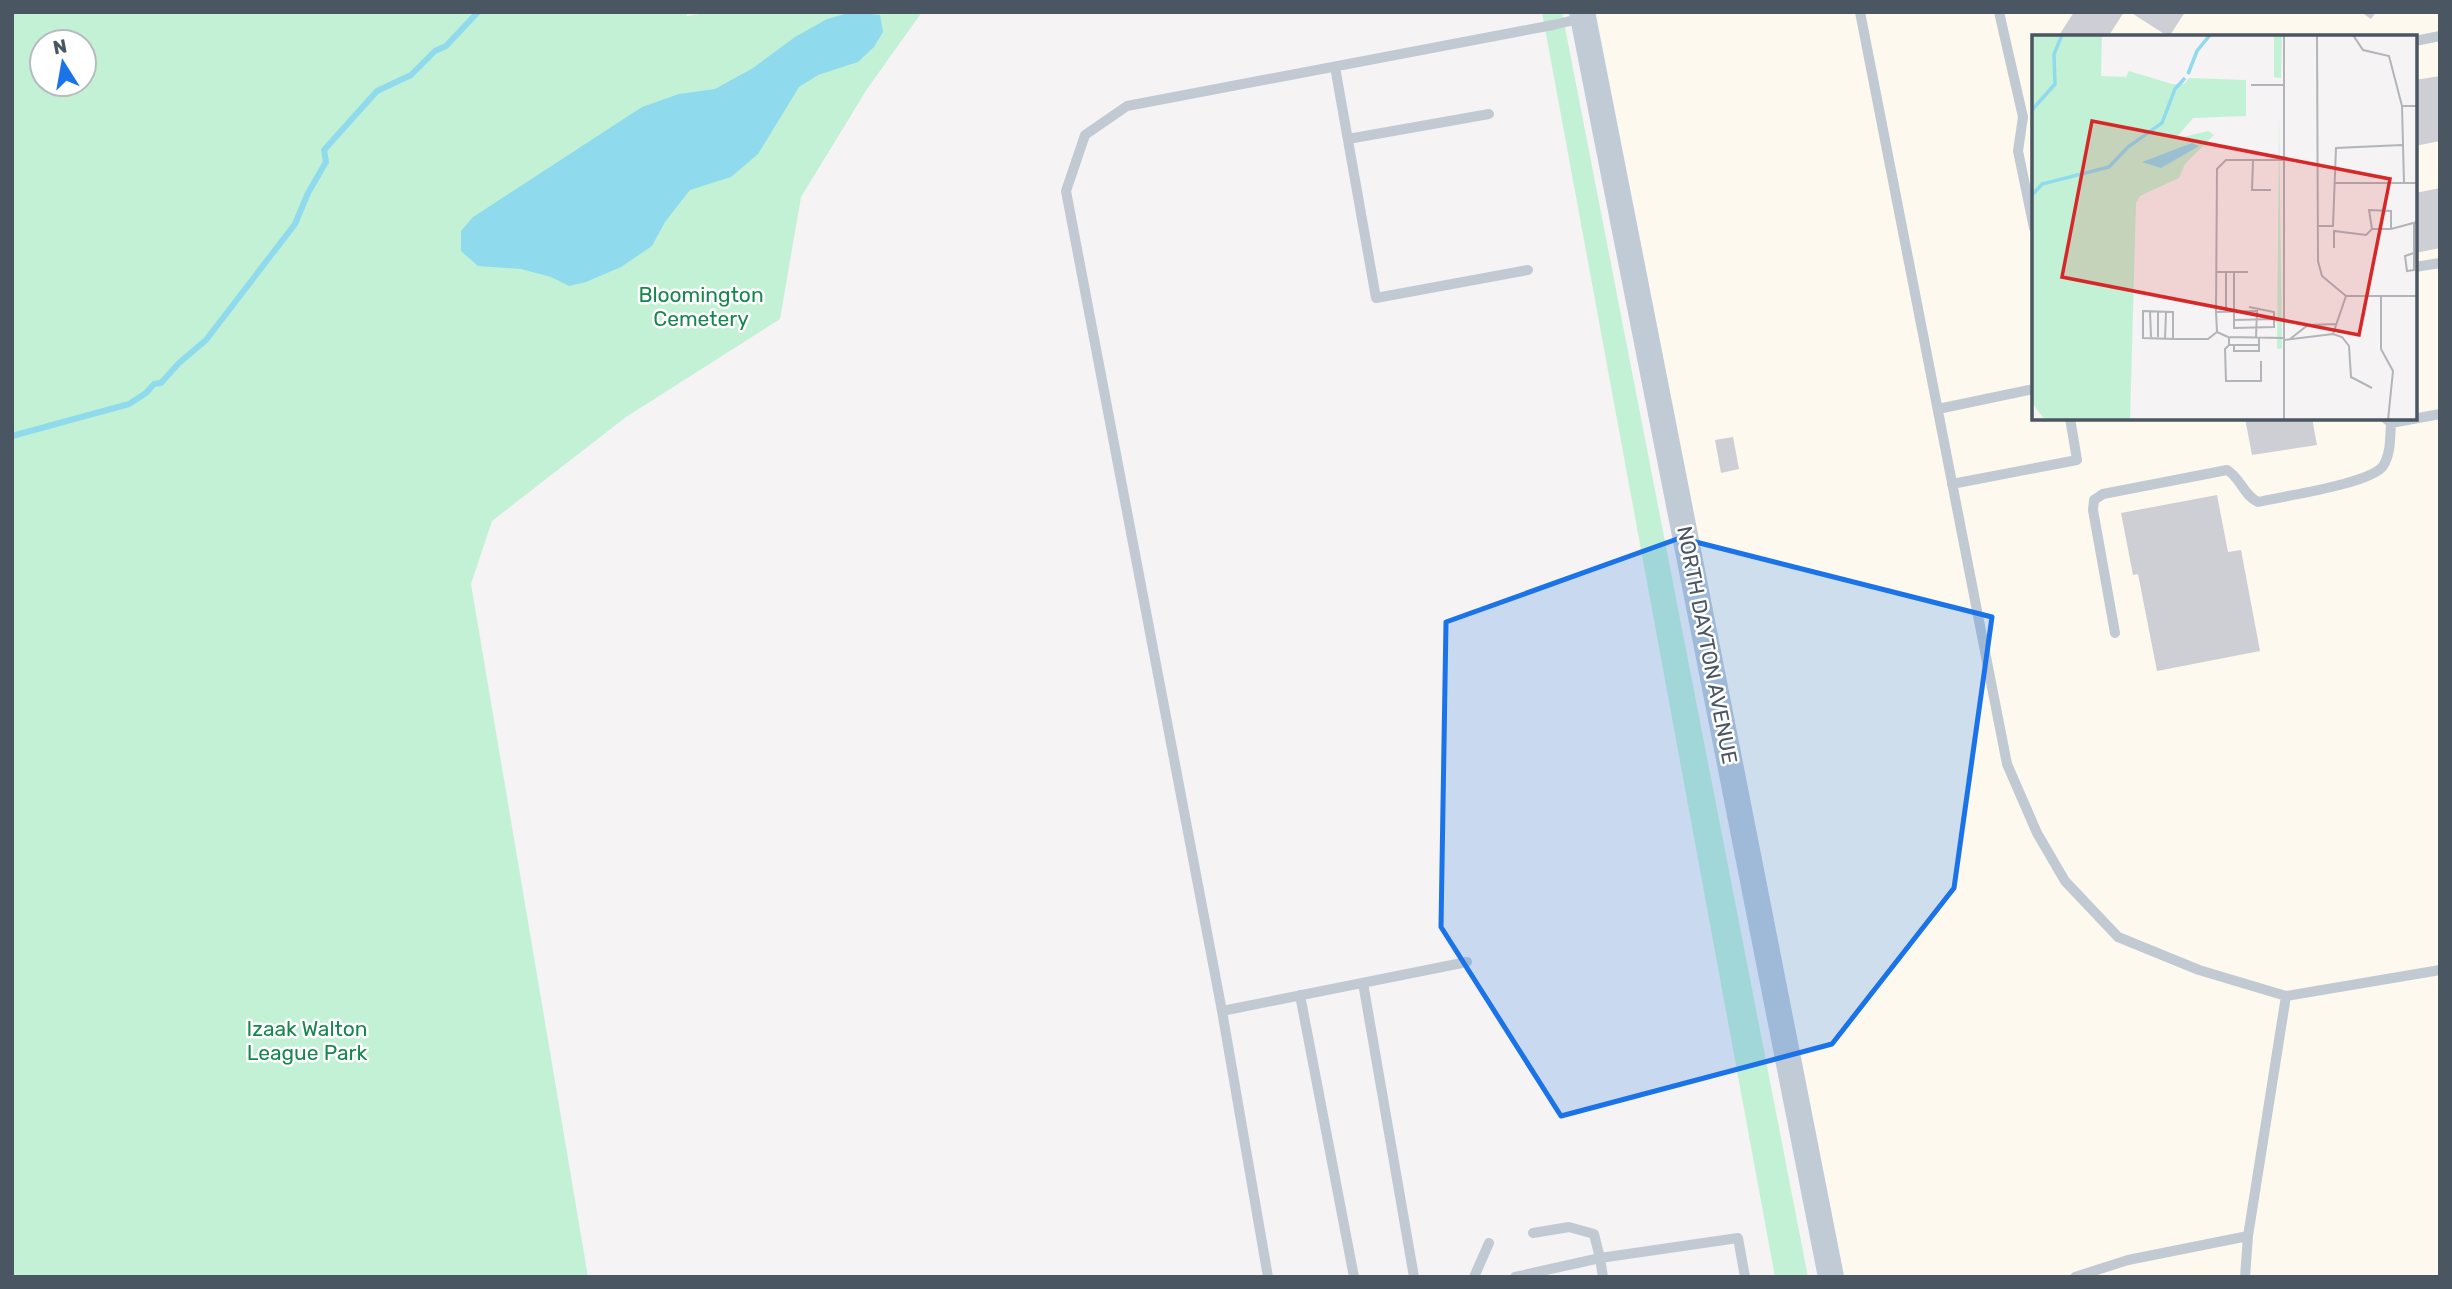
<svg xmlns="http://www.w3.org/2000/svg" width="2452" height="1289" viewBox="0 0 2452 1289" font-family="Rubik,sans-serif">
	<style>
		.commercial { fill: #fdf9ef; fill-rule: evenodd }
		.green { fill: #c3f1d5; fill-rule: evenodd }
		.water { fill: #90daee }
		.lines { fill: none; stroke-linecap: round; stroke-linejoin: round }
		.stream { stroke: #90daee; stroke-width: 6 }
		.building { fill: #cdcfd5 }
		.lane { stroke: #c1cad2; stroke-width: 10 }
		.secondary { stroke: #c1cbd6; stroke-width: 26 }
		.marked { fill: #1a73e8; fill-opacity: 0.2; stroke: #1a73e8; stroke-width: 5; stroke-linejoin: round }
		.labels { text-anchor: middle; stroke-width: 5; stroke-linejoin: round; paint-order: stroke }
		.park-label { font-size: 21px; fill: #17864f; stroke: #fff }
		.street-label { font-size: 21px; fill: #4a5661; stroke: #fff }
		.inset-river { fill: none; stroke: #90daee; stroke-width: 3.5 }
		.inset-road { fill: none; stroke: #b1b4b9; stroke-width: 2 }
		.view { fill: #d62828; fill-opacity: 0.15; stroke: #d62828; stroke-width: 3.5 }
		.inset-edge { fill: none; stroke: #4a5661; stroke-width: 3.5 }
	</style>
	<rect width="100%" height="100%" fill="#f5f3f3"/>
	<path class="commercial" d="M1596,12H2440V1277H1842ZM2034,37H2415V418H2034Z"/>
	<path class="green" d="M12,12H686L687,16L712,12H922L867,89L801,197L780,319L626,417L492,521L471,584L588,1277H12ZM42,42H84V84H42Z
		M1542,12H1562L1808,1277H1775Z"/>
	<path class="water" d="M852,12L880,15L883,32L874,47L858,62L818,75L799,87L758,154L731,177L690,190L665,222L652,246L621,267L586,282L569,286L551,277L521,269L478,266L461,251V231L473,217L642,107L679,94L715,89L753,68L795,37L827,19Z"/>
	<g class="lines">
		<path class="stream" d="M12,436L129,404L146,393L154,384L161,383L179,363L206,340L295,224L308,193L326,162L324,150L377,91L411,75L435,51L446,46L478,12"/>
	</g>
	<path class="building" d="M2074,12H2124L2108,37H2058Z
		M2130,12H2185L2169,37Z
		M2361,12H2376L2371,19Z
		M2440,76V141L2415,146V80Z
		M2440,188V248L2415,253V193Z
		M2245,418H2312L2317,445L2252,455Z
		M1733,437L1739,469L1721,473L1715,440Z
		M2217,495L2228,552L2241,550L2260,651L2157,671L2138,574L2133,575L2121,513Z"/>
	<g class="lines">
		<path class="lane" d="M1860,12L2007,764L2037,833L2065,881L2118,937L2199,970L2286,996L2440,970
			M1999,12L2023,117L2018,151L2034,228
			M2415,41L2440,36
			M1335,67L1376,298L1528,270
			M1348,139L1489,114
			M2415,267L2440,263
			M1938,409L2034,389
			M2385,418L2391,423L2440,414
			M1952,484L2077,460L2070,418
			M2115,633L2093,510L2094,500L2103,494L2227,470C2241,478 2243,495 2258,502C2283,496 2370,484 2383,466C2391,454 2390,437 2391,423
			M1363,983L1414,1277
			M1300,995L1354,1277
			M1222,1011L1467,962
			M1533,1233L1569,1227L1594,1234L1600,1258L1738,1238L1745,1277
			M1268,1277L1222,1011L1066,191L1085,135L1127,106L1553,25L1583,18
			M1474,1277L1489,1243
			M1515,1277L1600,1258L1603,1277
			M2075,1277L2128,1260L2248,1236
			M2245,1277L2248,1236L2286,996"/>
		<path class="secondary" d="M1582,12L1831,1277"/>
	</g>
	<path class="marked" d="M1680,538L1992,617L1954,888L1832,1044L1561,1116L1441,927L1446,622Z"/>
	<g class="labels">
		<g class="park-label">
			<text x="701" y="302">Bloomington<tspan x="701" dy="24">Cemetery</tspan></text>
			<text x="307" y="1036">Izaak Walton<tspan x="307" dy="24">League Park</tspan></text>
		</g>
		<g class="street-label">
			<text transform="translate(1707 645) rotate(79)" y="7">NORTH DAYTON AVENUE</text>
		</g>
	</g>
	<g transform="translate(2032 35)">
		<rect width="385" height="385" fill="#f5f3f3"/>
		<path d="M0,0H70L69,41L94,42L97,36L140,49H152L157,43L214,45V81L161,83L143,104L176,96L182,100L153,129L147,143L108,161L104,168L98,385H13L0,368ZM242,0H250L249,43L242,42ZM247,82L250,313L247,314L245,313Z" fill="#c3f1d5"/>
		<path d="M160,108L167,111L129,133L110,127Z" fill="#90daee"/>
		<path class="inset-river" d="M156,39L165,16L178,0M0,75L23,49L22,19L30,0M0,160L10,149L77,132L96,112L130,88L143,54L153,43"/>
		<path class="inset-road" d="M285,0L286,226L290,241L314,261H385M321,0L331,15L357,21L370,71H385M219,50H252M370,71L372,148M221,126L220,155H239M303,148H385M382,187V235L375,236L373,221L382,218M286,191H301L304,113L370,110M359,194V176L337,175L340,194H359L385,187M302,213V196L334,200L340,194M185,237H216M202,237V293L242,292V277L217,272M349,261V314L361,336L356,385M118,276L119,302M184,277L185,297L196,302M194,277V237M202,285L242,284M301,299L314,261M126,302V277M224,302L225,276L184,277L185,134L194,125H252M227,302V310H197V302L252,303M133,303L134,277M141,303V277L111,276V303L143,304H176L185,297M258,304L276,290L304,289M252,305L301,299L310,302L317,311L319,342L340,353M197,310L193,314L194,346H229V326M202,310V316H227V311M252,385V0"/>
		<path class="view" d="M60,86L358,144L327,300L30,242Z"/>
		<rect width="385" height="385" class="inset-edge"/>
	</g>
	<rect width="2452" height="1289" fill="none" stroke="#4a5661" stroke-width="28"/>
	<g transform="translate(63 63) rotate(349)"><circle r="33" fill="#ffffff" stroke="#b7bbc0" stroke-width="2"/>
	<path d="M0-5L12 26L0 18L-12 26Z" fill="#1a73e8"/>
	<text y="-10" font-size="19" font-weight="bold" text-anchor="middle" fill="#4a5661">N</text>
	</g>
</svg>
